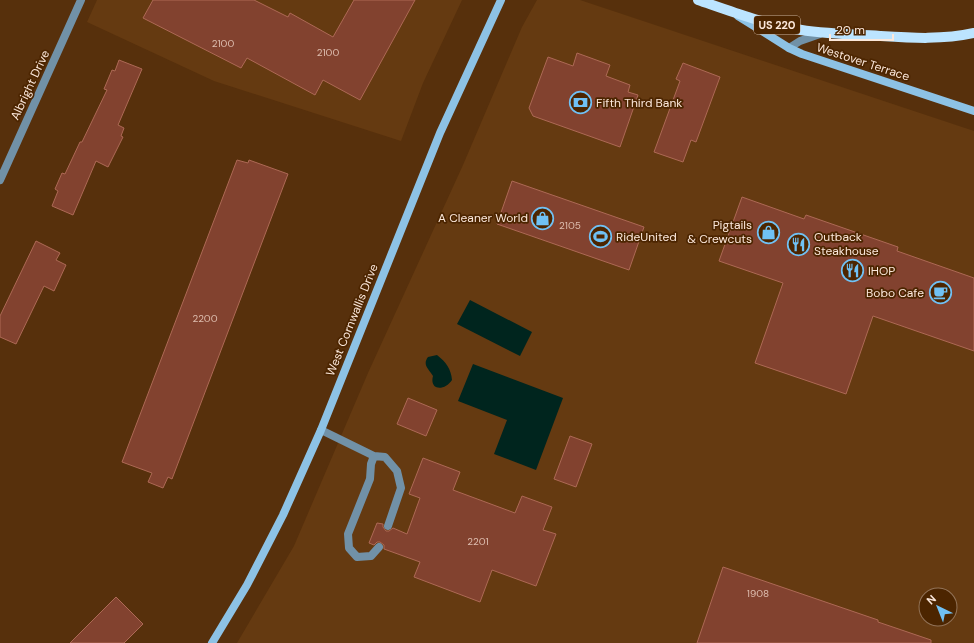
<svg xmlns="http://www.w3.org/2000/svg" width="974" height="643" viewBox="0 0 974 643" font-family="'DM Sans',sans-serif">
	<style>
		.built { fill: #653a11; fill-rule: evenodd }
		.water { fill: #00251e }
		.building { fill: #82422f; stroke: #ad6955 }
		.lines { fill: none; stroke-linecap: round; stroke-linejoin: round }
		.lane { stroke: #7191a7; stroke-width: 8 }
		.street { stroke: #7191a7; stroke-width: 8 }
		.secondary { stroke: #8dc2e5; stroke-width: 8 }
		.primary { stroke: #bce4ff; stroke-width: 10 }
		.labels { text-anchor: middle; stroke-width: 3.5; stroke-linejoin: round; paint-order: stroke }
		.number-label { font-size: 10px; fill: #debeb0 }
		.shield { fill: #4c2500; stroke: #c7ae99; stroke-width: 1 }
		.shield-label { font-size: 11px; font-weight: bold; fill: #fce8db }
		.street-label { font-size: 12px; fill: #fce8db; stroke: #4c2500 }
		.poi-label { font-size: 12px; fill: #fce8db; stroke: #4c2500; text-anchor: start }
	</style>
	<rect width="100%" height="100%" fill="#57300c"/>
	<path class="built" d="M97,0H462L423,83L401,141L214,81L87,22Z
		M537,0H580L974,131V643H237L294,546L368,373L463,165L522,27ZM926,595H950V619H926Z"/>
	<path class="water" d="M470,300L532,332L520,356L457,324Z
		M437,355C446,362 451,369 452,380C445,391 429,391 433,376C429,369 422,365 428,357Z
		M473,364L563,398L536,470L494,454L507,420L458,401Z"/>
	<path class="building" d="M153,0H254L288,17L290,13L333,37L354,0H415L360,100L323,80L315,95L247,58L241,68L143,18Z
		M577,53L610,65L606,76L630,85L628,92L638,95L620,147L533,116L529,108L548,57L573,66Z
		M119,60L142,69L118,125L124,128L121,136L123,137L108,167L96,161L73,215L52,206L58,191L55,189L62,173L65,174L80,142H82L107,90L104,89L112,70L115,71Z
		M683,63L720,77L696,142L691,140L683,162L654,152L680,81L676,79Z
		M237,160L248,163L249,160L288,174L172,479L168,477L163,488L148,482L152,473L122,462Z
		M512,181L644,227L629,270L497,224Z
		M742,197L804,219L806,215L898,247L897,251L974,278V351L873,316L846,394L755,363L783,283L719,261Z
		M36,241L60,253L56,260L66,265L54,291L44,286L16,344L0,337V316Z
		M408,398L437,410L426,436L397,424Z
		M570,436L592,444L576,487L554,479Z
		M423,458L460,472L453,490L515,513L522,496L552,507L543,530L556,534L536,586L492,570L480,602L414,577L420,562L384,549V545L380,542H377L374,545L369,543L377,523L383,524V527L386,531H389L393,528L407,534L420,498L409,494Z
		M723,567L878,620V622L931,640V643H697Z
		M116,597L143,624L124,643H70Z"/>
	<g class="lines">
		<path class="lane" d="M789,48L800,41L820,34
			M321,430L374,456
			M379,547L371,556L357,557L349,548L348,534L370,479L371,464L374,456L385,457L397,471L401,488L388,526"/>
		<path class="street" d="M0,180L81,0"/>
		<path class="secondary" d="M738,16L789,48L802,54L974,111
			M212,643L247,585L283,515L321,430L440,133L501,0"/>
		<path class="primary" d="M698,0C730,11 762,23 795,29C823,34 852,34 880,36C912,38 943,40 974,33"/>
	</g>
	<defs>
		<symbol id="bank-ring" viewBox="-11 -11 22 22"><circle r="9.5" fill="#4c2500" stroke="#70c1f4" stroke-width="1.5"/><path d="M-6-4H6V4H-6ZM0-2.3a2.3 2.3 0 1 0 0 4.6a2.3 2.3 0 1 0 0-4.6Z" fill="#70c1f4"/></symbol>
		<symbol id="shop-ring" viewBox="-11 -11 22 22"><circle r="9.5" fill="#4c2500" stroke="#70c1f4" stroke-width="1.5"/><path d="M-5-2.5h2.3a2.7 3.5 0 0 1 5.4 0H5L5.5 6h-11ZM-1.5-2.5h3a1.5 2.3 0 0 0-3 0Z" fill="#70c1f4"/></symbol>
		<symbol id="stadium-ring" viewBox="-11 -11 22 22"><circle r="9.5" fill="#4c2500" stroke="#70c1f4" stroke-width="1.5"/><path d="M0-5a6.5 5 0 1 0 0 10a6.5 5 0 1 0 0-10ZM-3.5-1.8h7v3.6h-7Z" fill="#70c1f4"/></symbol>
		<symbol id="restaurant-ring" viewBox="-11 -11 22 22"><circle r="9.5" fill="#4c2500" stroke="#70c1f4" stroke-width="1.5"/><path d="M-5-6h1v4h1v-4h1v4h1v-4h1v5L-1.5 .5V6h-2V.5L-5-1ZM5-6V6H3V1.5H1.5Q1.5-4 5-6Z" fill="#70c1f4"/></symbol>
		<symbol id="cafe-ring" viewBox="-11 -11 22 22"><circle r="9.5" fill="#4c2500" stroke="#70c1f4" stroke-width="1.5"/><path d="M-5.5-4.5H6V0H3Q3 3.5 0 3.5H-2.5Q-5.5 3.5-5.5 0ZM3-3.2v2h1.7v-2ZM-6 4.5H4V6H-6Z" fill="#70c1f4"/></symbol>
	</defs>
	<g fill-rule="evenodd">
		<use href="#bank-ring" x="568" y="90" width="25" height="25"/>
		<use href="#shop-ring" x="530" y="206" width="25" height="25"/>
		<use href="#shop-ring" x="756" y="220" width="25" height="25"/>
		<use href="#stadium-ring" x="588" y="224" width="25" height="25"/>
		<use href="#restaurant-ring" x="786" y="232" width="25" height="25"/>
		<use href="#restaurant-ring" x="840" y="258" width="25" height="25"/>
		<use href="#cafe-ring" x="928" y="280" width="25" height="25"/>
	</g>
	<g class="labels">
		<g class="number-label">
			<text x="223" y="47">2100</text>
			<text x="328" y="56">2100</text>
			<text x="570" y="229">2105</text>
			<text x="205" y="322">2200</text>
			<text x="478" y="545">2201</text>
			<text x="758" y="597">1908</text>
		</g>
		<rect class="shield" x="754" y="16" width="46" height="18" rx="3"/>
		<g class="shield-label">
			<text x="777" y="29">US 220</text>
		</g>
		<g class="street-label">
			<text transform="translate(863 62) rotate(18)" y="4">Westover Terrace</text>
			<text transform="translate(30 85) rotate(-65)" y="4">Albright Drive</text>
			<text transform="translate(352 320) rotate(-68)" y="4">West Cornwallis Drive</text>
		</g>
		<g class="poi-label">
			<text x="596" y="107">Fifth Third Bank</text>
			<text x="528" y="222" text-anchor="end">A Cleaner World</text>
			<text x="752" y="229" text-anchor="end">Pigtails<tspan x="752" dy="14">&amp; Crewcuts</tspan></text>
			<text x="616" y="241">RideUnited</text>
			<text x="814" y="241">Outback<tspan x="814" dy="14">Steakhouse</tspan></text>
			<text x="868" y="275">IHOP</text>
			<text x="924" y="297" text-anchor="end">Bobo Cafe</text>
		</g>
	</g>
	<g transform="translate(938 607) rotate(317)"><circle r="19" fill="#4c2500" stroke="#927358"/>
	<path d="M0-3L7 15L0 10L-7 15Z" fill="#70c1f4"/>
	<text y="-6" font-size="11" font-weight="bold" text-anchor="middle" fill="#fce8db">N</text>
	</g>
	<path d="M830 34v6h63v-6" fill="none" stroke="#fce8db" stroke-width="2"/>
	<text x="836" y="34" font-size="12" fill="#fce8db" stroke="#4c2500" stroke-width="3" paint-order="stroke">20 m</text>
</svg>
